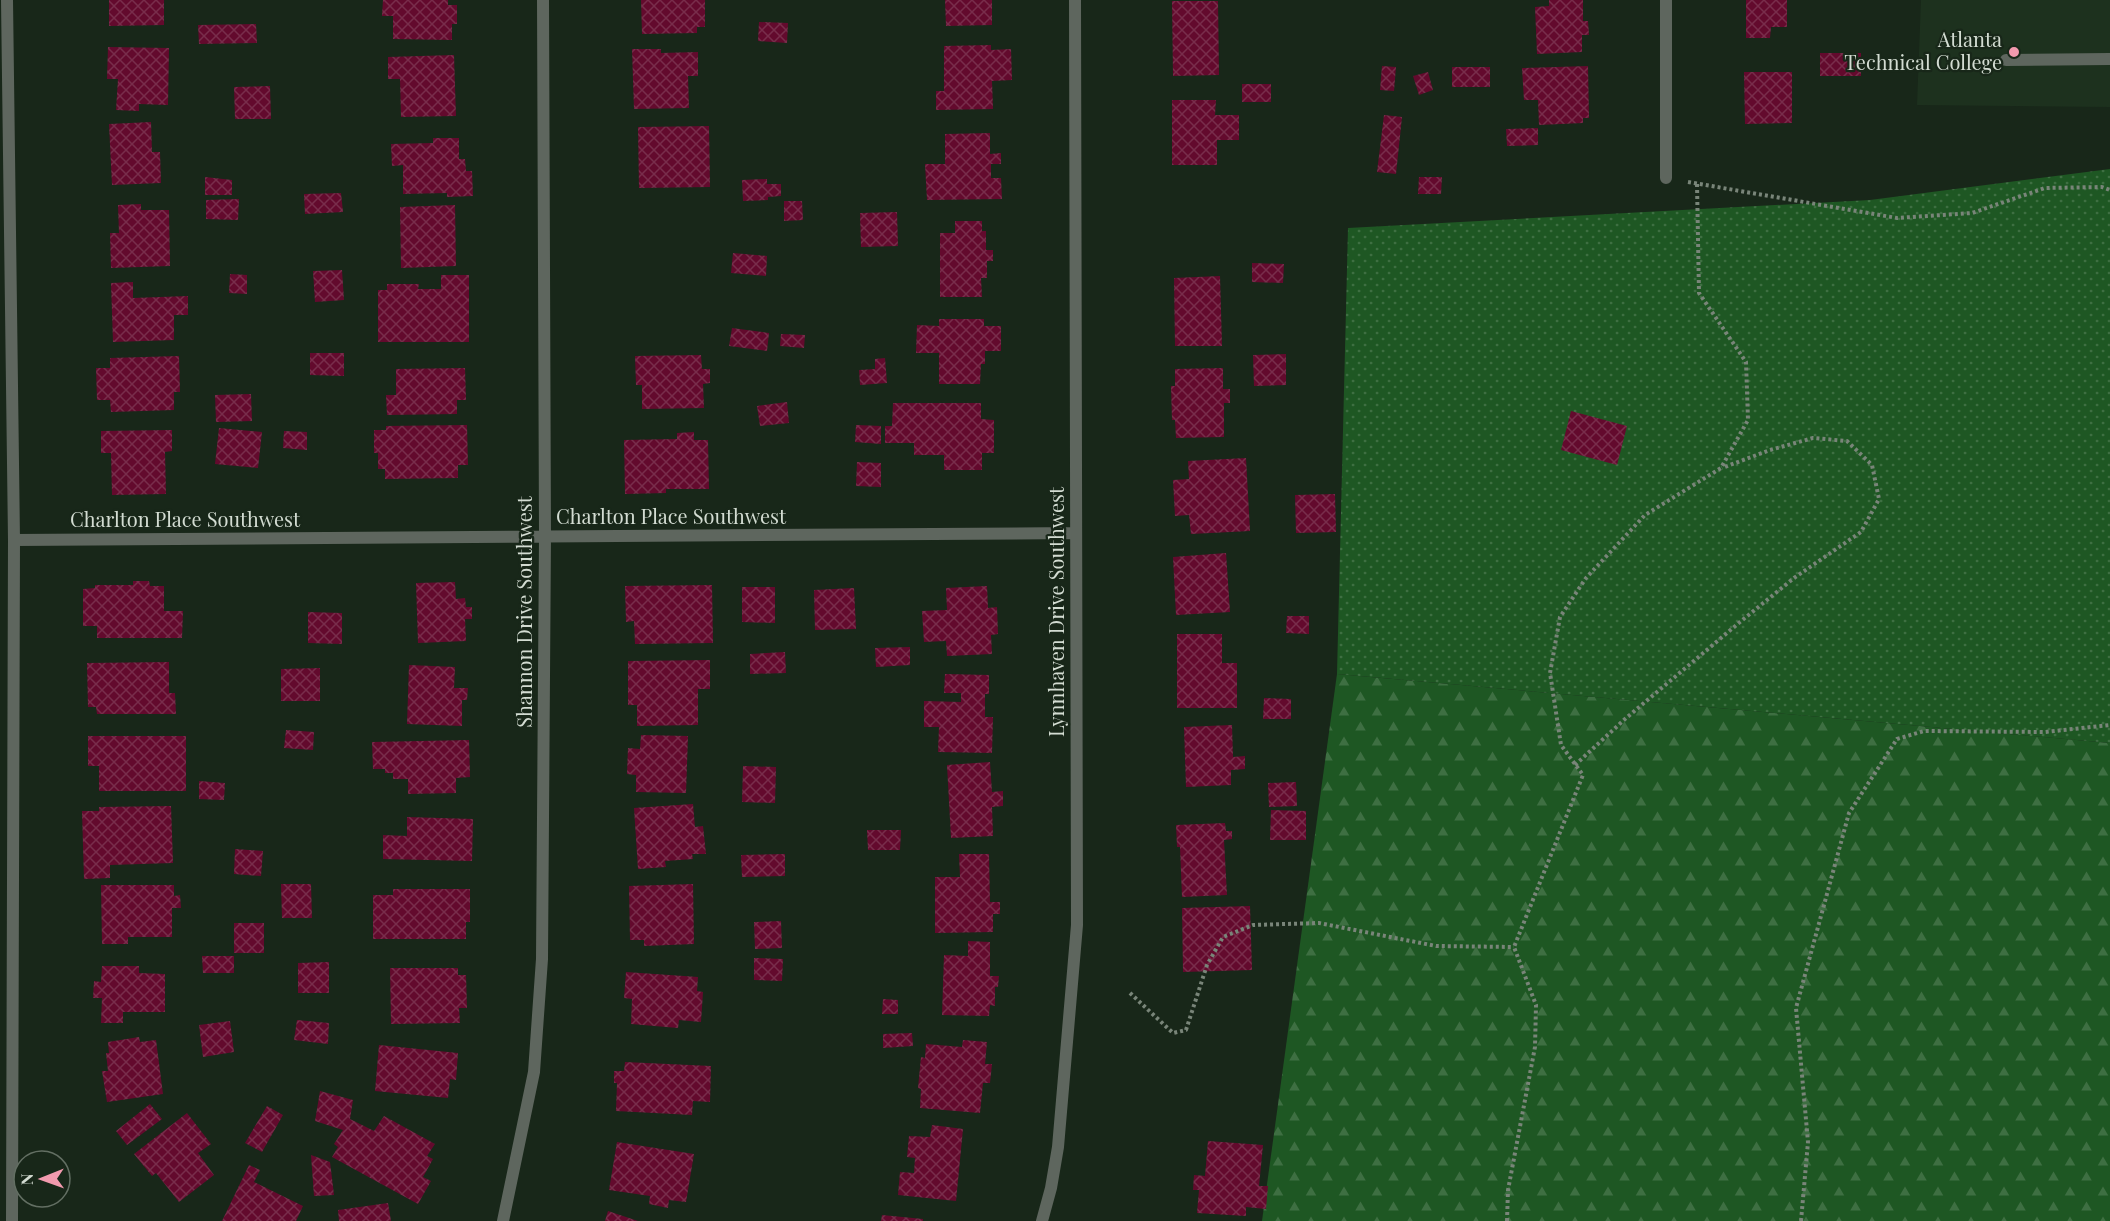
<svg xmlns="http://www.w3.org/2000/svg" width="2110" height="1221" viewBox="0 0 2110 1221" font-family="'Playfair Display',serif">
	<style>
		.built { fill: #1d311e }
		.forest { fill: url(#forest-firs) }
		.park { fill: url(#park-dots) }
		.building { fill: url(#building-cross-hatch) }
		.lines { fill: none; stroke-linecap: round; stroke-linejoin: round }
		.path { stroke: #798579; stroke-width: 4; stroke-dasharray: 3 3; stroke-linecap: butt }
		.service { stroke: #5e665e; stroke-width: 12 }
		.minor { stroke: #5e665e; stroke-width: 12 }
		.poi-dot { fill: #f29aae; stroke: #182719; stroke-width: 2 }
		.labels { text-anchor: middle; stroke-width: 4.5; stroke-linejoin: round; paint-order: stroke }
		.poi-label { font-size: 20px; fill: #d3dcd2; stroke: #182719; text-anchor: end }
		.street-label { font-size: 20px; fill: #d3dcd2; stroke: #182719 }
	</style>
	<defs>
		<pattern id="forest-firs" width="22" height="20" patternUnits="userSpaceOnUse" patternTransform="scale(1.5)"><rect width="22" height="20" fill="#1e5723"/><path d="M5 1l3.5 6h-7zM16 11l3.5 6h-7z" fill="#3e6f42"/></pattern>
		<pattern id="park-dots" width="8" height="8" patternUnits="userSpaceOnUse" patternTransform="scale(1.5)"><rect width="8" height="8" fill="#1e5723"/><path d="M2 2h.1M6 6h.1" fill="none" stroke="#3e6f42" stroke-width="1.8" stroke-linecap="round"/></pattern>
		<pattern id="building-cross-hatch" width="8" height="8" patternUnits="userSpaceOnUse" patternTransform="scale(1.5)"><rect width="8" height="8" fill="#630a2d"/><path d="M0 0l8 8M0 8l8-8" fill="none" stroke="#782d4b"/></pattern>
	</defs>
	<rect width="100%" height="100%" fill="#182719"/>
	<path class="built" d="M1921,0H2110V107L1917,105Z"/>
	<path class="forest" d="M1337,674L2110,743V1221H1262Z"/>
	<path class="park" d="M2110,169V743L1337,674L1348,228L1870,200Z"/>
	<path class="building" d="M109,0H164V25L109,26Z
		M383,0H448V5H457V24H452V40L393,39V16H382Z
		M641,0H705V27H697V33L642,34Z
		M945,0H992V25L946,26Z
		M1549,0H1583V21H1588L1589,35H1582V52L1537,54L1535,7L1549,6Z
		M1746,0H1787V27H1771L1770,38H1746Z
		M1172,1H1218L1219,75L1173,76Z
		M759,22L788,23L787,43L758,41Z
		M256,24L257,43L199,44L198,25Z
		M991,45V50L1011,49L1012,80L992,81L993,109L936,110V91H944V46Z
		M108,47L169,48L168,105L139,104V111L116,110L118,79H107Z
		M632,49H661V53L698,52V76H688L689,108L634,109Z
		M1820,53H1861V76H1820Z
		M454,55L456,116L401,117L400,79H388V57Z
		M1382,66L1396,67L1394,91L1380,90Z
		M1588,66L1589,118H1583V123L1539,125L1538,100H1524L1522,68Z
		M1452,67H1490V87H1452Z
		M1428,72L1433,90L1419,95L1413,76Z
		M1744,72H1792V123L1745,124Z
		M1242,84H1271V102H1242Z
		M270,86L271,119H235L234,87Z
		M1172,100H1216L1215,115H1239V140H1217V165H1172Z
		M1384,115L1402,117L1396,174L1377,172Z
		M151,122L152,152H160L161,183L112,185L109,124Z
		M709,126L710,187L639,188L638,127Z
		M1538,128V145L1507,146L1506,129Z
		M990,133V154L1001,153V164H991V178H1001L1002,199L927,200L925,164H945V134Z
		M433,138H459V159H465L466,171H472L473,196L447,197V193L403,194V165L392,166L391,144L433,143Z
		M205,177L232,180V195H205Z
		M1419,177H1442L1441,194H1418Z
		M767,179V184H781V196L768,197V200L743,201L742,180Z
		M341,193L343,212L305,214L304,194Z
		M239,199L238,220L206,219V200Z
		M784,201H802L803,220L784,221Z
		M141,204V210H169L170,266L111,268L110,233H119L118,205Z
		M455,205L456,266L401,268L400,207Z
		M897,212L898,246L861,247L860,213Z
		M955,221H982V231H986V250H993V261H987V278H981L982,297H940V233H955Z
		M733,253L767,256L766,276L731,273Z
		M1252,263L1284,264L1283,283L1252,282Z
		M342,270L344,300L315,302L313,271Z
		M230,274L247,275V294L229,293Z
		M441,275H469V342H378V290H387V284H419L418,289H441Z
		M1220,276L1222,346H1175L1174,278Z
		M133,282V298L188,296V315H174V340L113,342L111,283Z
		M939,319H984V326H1001V351H985V364H981L980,384H939V353H916L917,325L939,326Z
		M732,328L769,333L767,351L729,346Z
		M781,334L805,335L804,348L780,346Z
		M310,353H344V376L310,375Z
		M1286,354V385L1254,386L1253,355Z
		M701,355L702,369H710V383L703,384L704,408L642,409V385H636L635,356Z
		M179,356L180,392H174V410L111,412L110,400H97L96,368H110V358Z
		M885,358L887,383L860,385L859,370L875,369V359Z
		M465,368L466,400H457V414L387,415L386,395H396V369Z
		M1223,368V389H1230V403H1224V437L1176,438L1175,420H1172L1171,386H1175V369Z
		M251,394L252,421L216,422L215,395Z
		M787,402L789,423L760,426L757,406Z
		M893,403H981V419L994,420V453H982V470H944V455H914V443H885V426H892Z
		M1571,411L1627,426L1617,465L1561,450Z
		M467,425L468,465H458V478L385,479V469H378V453H374V430H386V426Z
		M856,425L881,426V444L855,442Z
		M219,428L262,432L258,468L215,464Z
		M172,430V451L165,452L166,494L112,495L111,453H101V431Z
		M284,431L307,432V450L283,448Z
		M694,432V440H708L709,489H666V493L625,494L624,440L677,439V433Z
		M1246,458L1250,531L1191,534L1189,515L1175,516L1173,480L1189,479L1188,461Z
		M857,462L881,463V487L856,486Z
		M1335,494L1336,532L1296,533L1295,495Z
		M1226,553L1230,612L1176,615L1173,557Z
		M133,581H149L150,586H164V611H183L182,638H97V626H83V589L95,588V585H133Z
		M455,582L456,599L465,598L466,607H472V619H465L466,641L418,643L416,583Z
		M712,585L713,643L635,644L634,621L626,622L625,586Z
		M987,586L988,608L997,607L998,634L991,635L992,654L947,656L946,641L924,642L922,611L947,610L946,588Z
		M742,587H775V623L742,622Z
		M854,588L856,629L815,630L814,590Z
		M308,612L342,613V644L308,643Z
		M1287,616H1309V634L1286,633Z
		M1177,634H1222V663H1237V708H1177Z
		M910,647V665L876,667L875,648Z
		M785,652L786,673L750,674V654Z
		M710,660V689H698V725L637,726V705H628V661Z
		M169,662V693H175L176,714H97L96,707H88L87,663Z
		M409,665L455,667L454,688H468L467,700H462V726L407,724Z
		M320,668V701H281V669Z
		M945,674L989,675V694H985V717H993L992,753L938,752L939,727H924V701L961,702V693H944Z
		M1264,698L1291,699V719H1263Z
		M1232,725L1233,757L1245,756V769L1231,770V785L1186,787L1184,727Z
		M286,730L314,732L313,750L284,748Z
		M641,735L688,736L686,793L636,792V775L627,774L628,748L640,749Z
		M88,736H186V791H99V766H88Z
		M469,740L470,777L456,778V793L408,794V779H393V773H385V769H373L372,742Z
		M990,762L992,792L1003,791V806L992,807L993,836L951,838L947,765Z
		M743,766L776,767L775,803L742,802Z
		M199,781L225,783L224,800L199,799Z
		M1296,782L1297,806L1269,807L1268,783Z
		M693,804L695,827L703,826L706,854H692L693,859L665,861L666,867L638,869L634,808Z
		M171,806L173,863L110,865V878L84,879L82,811H99V807Z
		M1271,810L1306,811V840H1270Z
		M407,817L473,819L472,861L383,859V835L407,836Z
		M1225,823L1226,831H1232V839L1224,840L1227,895L1182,897L1180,847H1177L1176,825Z
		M867,830H901L900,850H868Z
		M235,849L263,851L261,876L234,874Z
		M785,854V876L742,877L741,855Z
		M959,854H989L990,902H1000V914H993V932L935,933V877H960Z
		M281,884H311L312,918H282Z
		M693,884L694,944L644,946V940H630L629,886Z
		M101,885H174V896L180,895L181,908H172V937H128V944H102Z
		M393,889H470V922H466V939H373V895H393Z
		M1250,906L1252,970L1183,972L1182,908Z
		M781,921L782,948L755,949L754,922Z
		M234,923H264V953H234Z
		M968,941L990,942V976H999L998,987H995V1006L990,1005L989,1016L942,1015L944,955L968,956Z
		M202,956H234V973H203Z
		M754,958L783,959L782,981L754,980Z
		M329,962V993H298V963Z
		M102,966H139V973L165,974V1012H123V1023H101L102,998H93L94,981L101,982Z
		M390,968H458V975H466L467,1008H459L460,1023L391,1024Z
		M626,972L698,977L697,991L703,992L701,1022L679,1020L678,1028L631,1024L632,999L624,998Z
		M883,999L898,1000V1014H882Z
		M297,1020L329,1023L328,1044L294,1040Z
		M230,1021L234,1052L203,1057L199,1025Z
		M912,1033L913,1046L883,1048V1034Z
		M139,1037L140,1042L156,1040L163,1094L107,1102L102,1071H108L106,1053H109L108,1042Z
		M963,1040L987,1042L985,1064H992L990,1083H983L980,1113L920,1108L921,1089L918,1088L921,1057L925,1058L926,1044L962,1047Z
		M379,1045L458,1053L456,1080L450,1079L448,1098L375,1091Z
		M625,1062L711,1066L710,1102L693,1101L692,1115L616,1111L617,1083H614V1071H624Z
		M320,1091L353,1100L350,1119L374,1131L384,1116L435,1144L427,1156L433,1159L423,1177L431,1181L418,1204L332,1157L338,1147L334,1144L343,1130L315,1121Z
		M150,1104L162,1119L127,1145L116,1131Z
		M267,1106L283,1115L262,1152L245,1143Z
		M187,1113L211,1144L198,1153L214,1175L179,1202L156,1173L152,1176L134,1154Z
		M932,1125L963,1129L956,1201L898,1195L900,1172L914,1173L915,1158L907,1157L909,1136L930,1137Z
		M1208,1141L1263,1145L1259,1186H1268L1266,1209L1246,1207V1216L1197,1213L1199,1190H1193L1194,1175L1205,1176Z
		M617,1142L694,1154L686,1202L669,1200L668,1208L649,1204L650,1196L609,1190Z
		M311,1155L330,1162L334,1195L314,1196Z
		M249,1165L260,1170L254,1182L303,1206L296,1221H222Z
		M388,1203L391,1221H339L338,1210Z
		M608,1211L638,1221H605Z
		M882,1215L923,1219V1221H881Z"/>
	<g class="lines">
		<path class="path" d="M1688,182L1897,218L1972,213L2045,188L2102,187L2110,190
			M1575,765L1625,719L1740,622L1794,578L1861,532L1879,499L1872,465L1847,441L1813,438L1770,450L1722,468
			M1130,993L1173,1033L1186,1030L1207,965L1223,937L1253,925L1319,923L1436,946L1514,947
			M1507,1221L1508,1190L1535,1047L1536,1005L1514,947L1583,775L1561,745L1550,673L1560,617L1586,578L1645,515L1721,468L1748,420L1746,362L1699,293L1697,184
			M1801,1221L1808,1142L1796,1008L1849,813L1897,739L1924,731L2045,732L2110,725"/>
		<path class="service" d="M2006,60L2110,59"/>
		<path class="minor" d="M7,0L14,540L12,1221
			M1666,0V178
			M14,540L1076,533
			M503,1221L534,1072L542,959L545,537L543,0
			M1042,1221L1051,1188L1058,1147L1077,925L1075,0"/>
	</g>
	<circle class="poi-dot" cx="2014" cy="52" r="6"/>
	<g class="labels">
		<g class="poi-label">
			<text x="2002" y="47">Atlanta<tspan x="2002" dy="23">Technical College</tspan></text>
		</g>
		<g class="street-label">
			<text x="671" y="524">Charlton Place Southwest</text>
			<text x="185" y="527">Charlton Place Southwest</text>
			<text transform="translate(525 612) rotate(-90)" y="7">Shannon Drive Southwest</text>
			<text transform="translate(1057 612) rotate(-90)" y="7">Lynnhaven Drive Southwest</text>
		</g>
	</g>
	<g transform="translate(42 1179) rotate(269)"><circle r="28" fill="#182719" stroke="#636f63" stroke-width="1.5"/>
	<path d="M0-4.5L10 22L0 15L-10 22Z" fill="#f29aae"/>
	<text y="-9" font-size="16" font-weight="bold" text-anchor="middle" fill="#d3dcd2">N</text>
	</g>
</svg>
